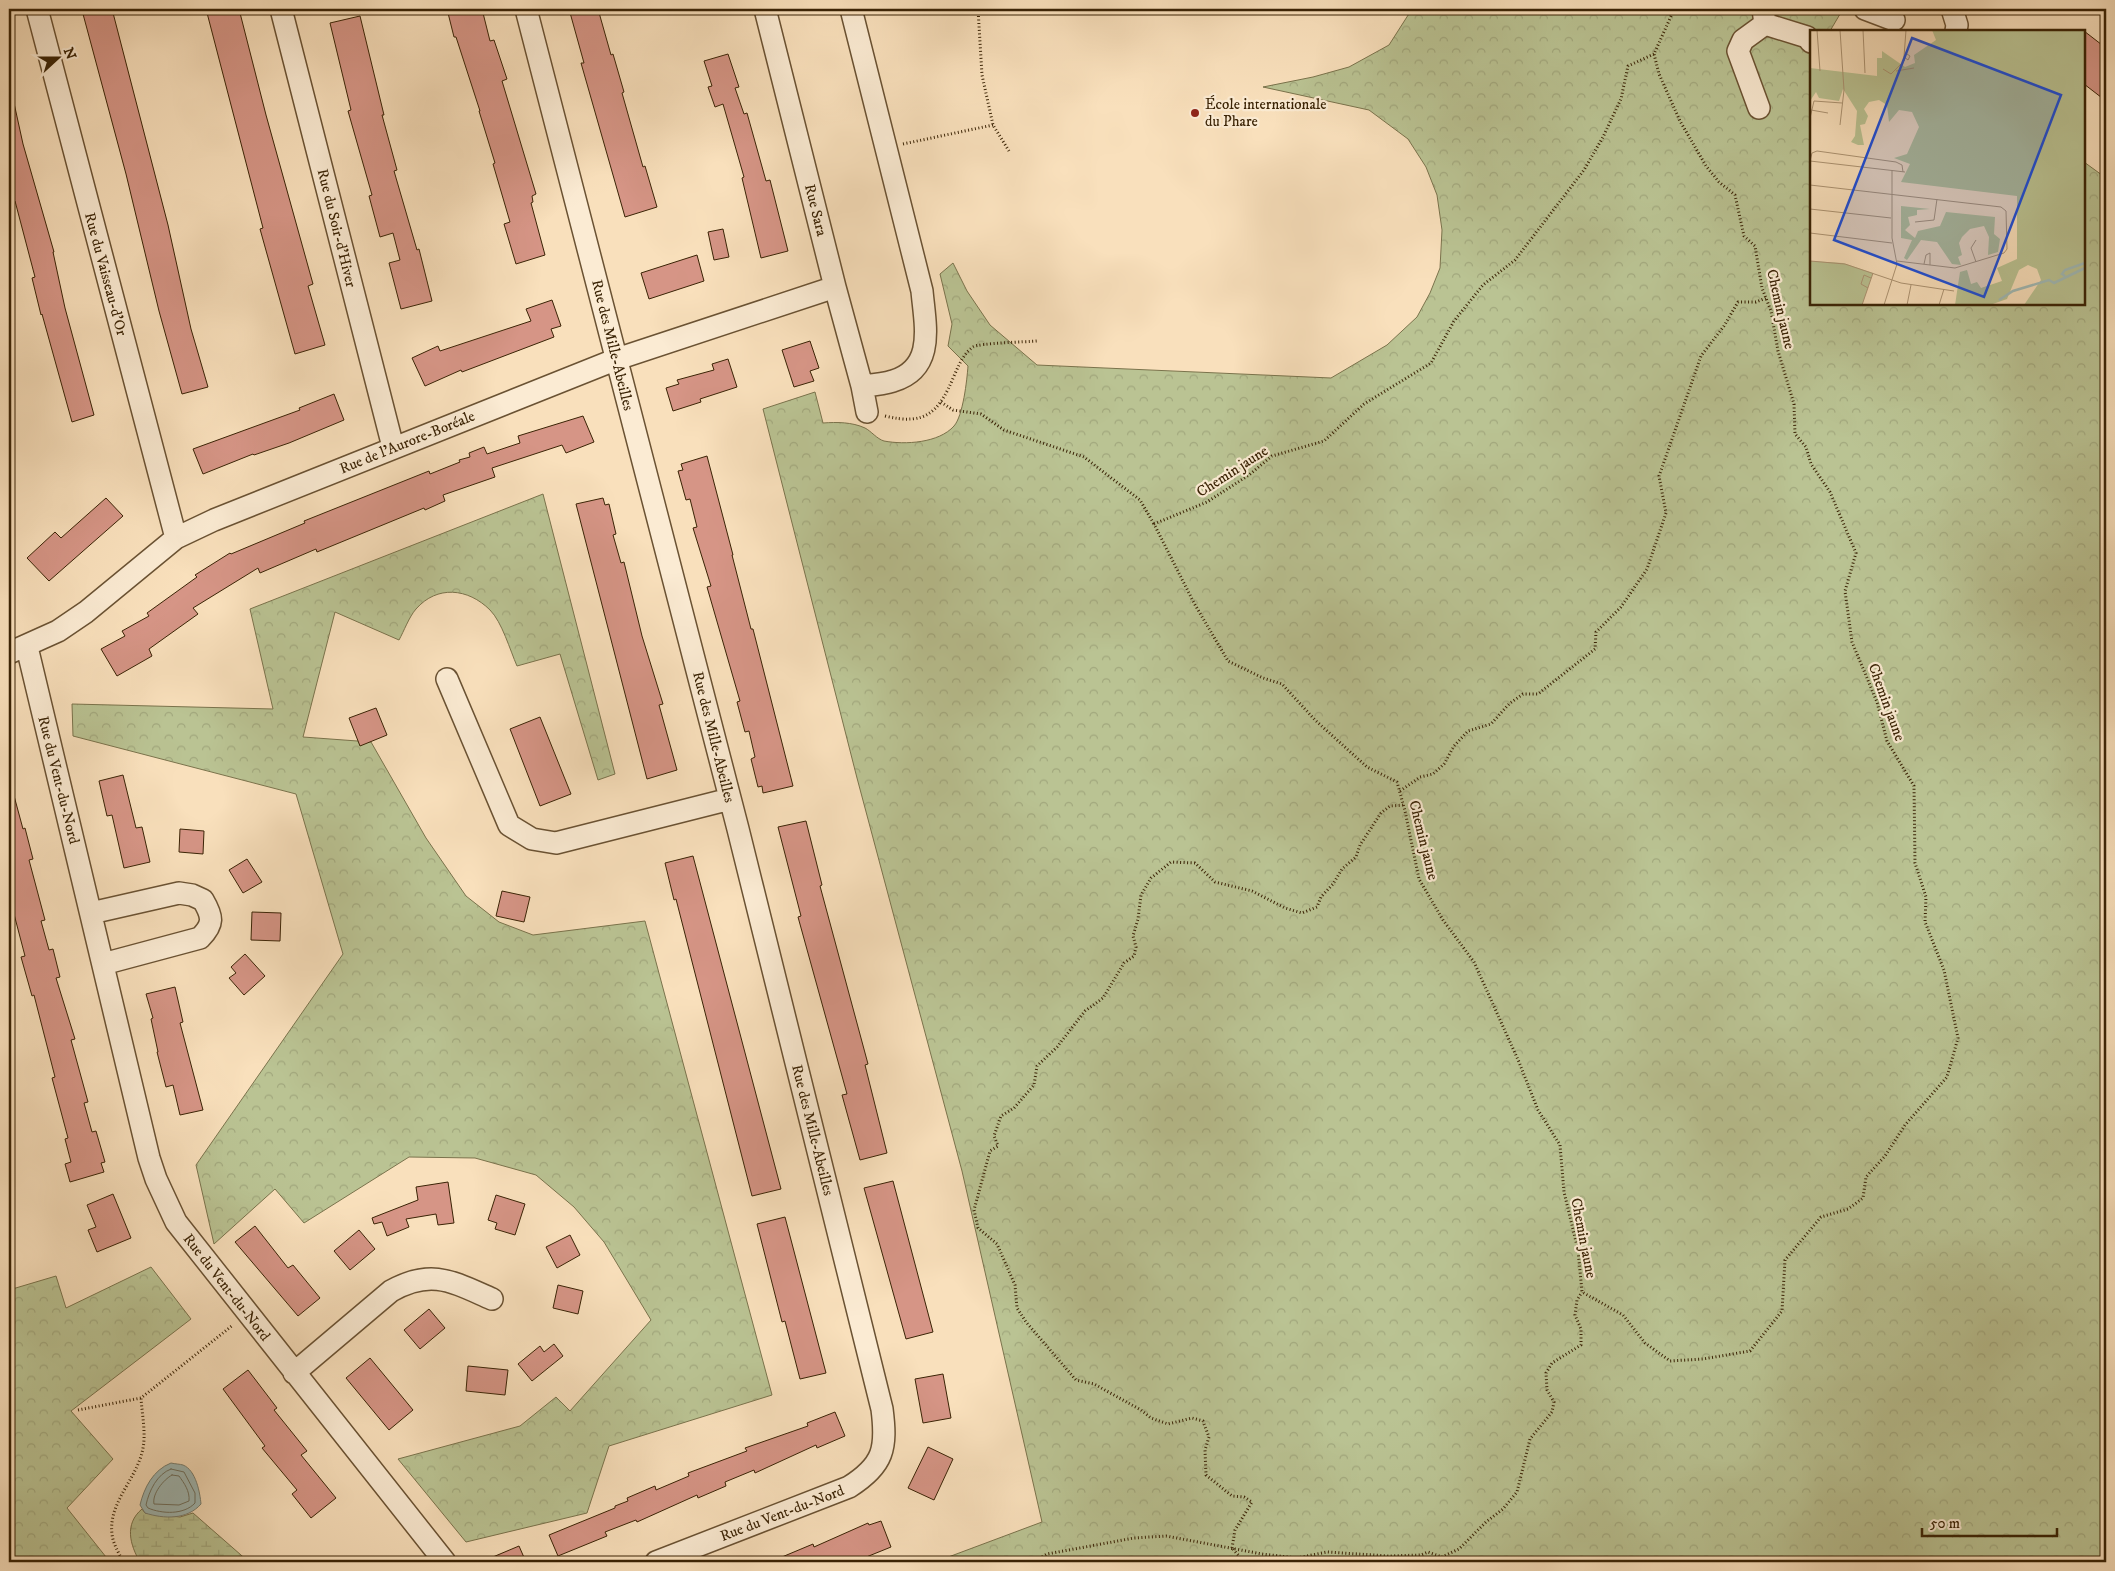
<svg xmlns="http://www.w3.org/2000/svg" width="2115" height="1571" viewBox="0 0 2115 1571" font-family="'IM FELL DW Pica',serif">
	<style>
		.forest { fill: url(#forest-crowns); stroke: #7a734c }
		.wetland { fill: url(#wetland-marsh); stroke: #7a734c }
		.water { fill: #a0bbb8; stroke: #777e70 }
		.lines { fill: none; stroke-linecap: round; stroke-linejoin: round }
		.shore { stroke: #6d6f5e; stroke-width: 1 }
		.building { fill: #d69586; stroke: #3a2305 }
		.minor-casing { stroke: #6a5233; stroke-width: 24 }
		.path { stroke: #3a2305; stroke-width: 3; stroke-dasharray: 1 2.5; stroke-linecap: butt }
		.minor { stroke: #fbebd3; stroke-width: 21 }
		.poi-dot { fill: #8f2418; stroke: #fbebd3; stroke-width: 2 }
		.labels { text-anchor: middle; stroke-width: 4.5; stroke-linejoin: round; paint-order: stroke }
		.poi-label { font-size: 15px; fill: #3a2305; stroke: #fbebd3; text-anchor: start }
		.street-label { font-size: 15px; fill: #3a2305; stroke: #fbebd3 }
		.inset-river { fill: none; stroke: #a0bbb8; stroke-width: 2.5 }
		.inset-road { fill: none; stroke: #ad9473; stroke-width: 1 }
		.view { fill: #1d4ed8; fill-opacity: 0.15; stroke: #1d4ed8; stroke-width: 2.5 }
		.inset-edge { fill: none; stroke: #3a2305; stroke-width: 2.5 }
	</style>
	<defs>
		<pattern id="forest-crowns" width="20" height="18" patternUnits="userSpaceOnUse" patternTransform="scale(1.25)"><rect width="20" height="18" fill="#bac393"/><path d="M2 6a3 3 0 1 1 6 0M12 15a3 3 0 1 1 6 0" fill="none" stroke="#a1a77d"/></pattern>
		<pattern id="wetland-marsh" width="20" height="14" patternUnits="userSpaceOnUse" patternTransform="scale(1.25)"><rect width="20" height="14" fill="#bac393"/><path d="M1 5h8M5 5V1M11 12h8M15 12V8" fill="none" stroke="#a1a77d"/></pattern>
	</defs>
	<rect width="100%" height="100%" fill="#f9e0bc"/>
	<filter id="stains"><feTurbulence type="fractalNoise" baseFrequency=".004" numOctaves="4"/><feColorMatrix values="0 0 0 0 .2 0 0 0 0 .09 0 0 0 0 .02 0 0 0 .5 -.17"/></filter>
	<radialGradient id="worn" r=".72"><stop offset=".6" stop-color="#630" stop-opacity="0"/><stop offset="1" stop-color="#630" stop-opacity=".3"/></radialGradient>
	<path class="forest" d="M1412,9H1843L1830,31H1811V304H2084V162L2106,178V1562H935L1042,1522L962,1171L857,778L763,409L815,392L823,423C837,422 852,422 865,428C871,431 877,439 884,441C905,445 939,443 954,426C963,416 967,380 968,366L948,346L952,324L940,274L953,263L967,291L990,325L1037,365L1331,378L1387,345L1417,317L1430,293L1440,268L1442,230L1437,195L1426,167L1408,139L1369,110L1263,87L1313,77L1349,67L1389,45Z
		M543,494L615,774L598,780L560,654L517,666C510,650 502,622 490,610C468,588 437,585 416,609C409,617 404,631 399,640L335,612L303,737L371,742L426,838L466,896L499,922L533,935L645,921L772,1395L609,1446L587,1513L466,1542L398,1459L520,1426L556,1397L570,1411L651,1320L604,1242L574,1207L536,1175L475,1158L409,1157L304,1223L275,1189L214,1244L196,1165L343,954L296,794L73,736L72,704L273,709L250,609Z
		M151,1267L191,1319L71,1411L113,1459L67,1508L110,1562H9V1290L56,1276L66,1308Z"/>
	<path class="wetland" d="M142,1509L145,1513L180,1517L193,1513L249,1562H140C130,1545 124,1524 142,1509Z"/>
	<path class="water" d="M171,1463C175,1464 180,1464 183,1465C196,1470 200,1493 201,1504C187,1520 164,1519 145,1513L140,1505C144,1488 153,1470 171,1463Z"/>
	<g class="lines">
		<path class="shore" d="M171,1469L184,1472L195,1493V1503C184,1515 162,1514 148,1508L146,1505C149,1491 157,1474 171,1469Z
			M172,1475L179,1476C184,1483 190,1491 189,1501L179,1505L154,1504C152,1494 163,1480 172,1475Z"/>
	</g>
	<path class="building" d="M104,9H112L168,225L191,329L208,387L182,394L159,311L126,174L83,14Z
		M206,9H239L266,115L313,284L308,286L325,345L295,354L260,229L263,228Z
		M447,9H482L490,41L494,40L507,79L502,81L536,194L532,196L533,202L531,203L545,255L516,264L504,224L510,222L493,164L495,163L479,111H480L456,37H454Z
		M569,9H598L611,55L613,54L624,92L622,93L643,167L645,166L657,207L625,217L581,63H584Z
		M360,16L384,115H382L397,170L394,171L417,250L419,249L432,301L401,309L389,263L400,260L393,233L380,237L369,196L372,195L348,111L351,110L330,23Z
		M2084,31L2106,48V101L2084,84Z
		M728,54L739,87L735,88L744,114L747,113L766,181L770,180L788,251L761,258L742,178L744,177L723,104L715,107L708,87L712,86L704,61Z
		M14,103L23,144L54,252H53L65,308L94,415L72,422L42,314L41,315L32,278L35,277L15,201L9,203V104Z
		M723,229L729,257L714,260L708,232Z
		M697,255L704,281L649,299L641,273Z
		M552,300L561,326L551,329L554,337L462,372L461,370L425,386L412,358L438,346L440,351L531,321L526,309Z
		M810,341L819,368L810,371L814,381L794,387L782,350Z
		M728,359L737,387L700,399L701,402L673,411L666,388L679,384L677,380L714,370L712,364Z
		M334,394L344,420L289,443L254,455L253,454L203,474L193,449L300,410L299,408Z
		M583,416L594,442L566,453L562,445L492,468L495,477L443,495L445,501L425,510L424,508L317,552L316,549L260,573L258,568L193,608L198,614L149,649L152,656L117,676L101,649L125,636L122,631L149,616L147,613L197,577L195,575L230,553L231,554L305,523L304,521L429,471L430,474L460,462L459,460L470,457L469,453L484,447L487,454L520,443L518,436Z
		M707,456L733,555H732L751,629H753L793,786L763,793L762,786L758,787L751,759L755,757L749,731L745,732L737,702L740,701L707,587L711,586L693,528L697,527L690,499L686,500L678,471L683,470L681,464Z
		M106,498L123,516L49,581L27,558L55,532L61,538Z
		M603,498L605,505L609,504L616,534L613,535L621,563L624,562L642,636L663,704L659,705L677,770L647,779L576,504Z
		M376,708L387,735L360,746L349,718Z
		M540,717L571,794L540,806L510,729Z
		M123,775L136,828L142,827L150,862L124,868L112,815L107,816L99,781Z
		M9,792H13L23,829L25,828L33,859L29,860L45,920L41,921L49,950L53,949L60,977L56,978L75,1039L71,1040L88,1102L84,1103L92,1132L96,1131L105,1162L101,1163L104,1172L70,1182L65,1164L71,1162L65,1139L68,1138L52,1078L55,1077L34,995L32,996L21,957L25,956L9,895Z
		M806,821L822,885L820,886L868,1064L865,1065L887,1153L860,1160L842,1095L847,1094L798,917L801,916L778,827Z
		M180,829L204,831L203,854L179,852Z
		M693,856L781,1189L752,1196L676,899L674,900L665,863Z
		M247,859L262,882L243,893L229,870Z
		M502,891L530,897L524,922L496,916Z
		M252,912L281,913L280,941L251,940Z
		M245,954L265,976L244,995L229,978L236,973L231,967Z
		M175,987L183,1022L180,1023L203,1110L180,1115L173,1085L166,1087L157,1052H158L151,1019L153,1018L146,994Z
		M893,1181L933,1332L906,1339L864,1188Z
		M448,1182L454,1223L438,1225L436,1214L406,1219L409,1227L387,1236L382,1222L374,1224L372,1218L418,1200L416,1187Z
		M113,1194L131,1238L97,1252L88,1230L96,1227L87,1205Z
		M496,1195L525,1204L515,1235L495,1229L497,1223L488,1220Z
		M785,1217L826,1373L800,1379L785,1321L782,1322L757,1224Z
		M255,1226L288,1268L293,1265L320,1298L298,1316L235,1242Z
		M359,1230L375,1249L350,1270L334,1251Z
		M570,1235L580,1255L557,1268L546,1247Z
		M558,1285L583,1291L578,1314L553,1308Z
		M429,1309L445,1328L420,1349L404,1330Z
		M554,1344L563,1356L532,1381L518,1364L540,1346L544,1352Z
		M370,1358L413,1410L389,1430L346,1378Z
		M468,1366L508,1370L505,1395L466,1391Z
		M248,1370L277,1408L274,1410L307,1451L301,1455L336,1498L311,1518L292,1494L297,1490L262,1448L265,1446L223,1389Z
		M943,1374L951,1418L923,1423L915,1379Z
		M835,1412L845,1436L817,1448L816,1445L755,1473L754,1470L725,1482L726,1486L698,1498L697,1495L637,1522L636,1520L605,1532L607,1536L558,1556L549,1535L615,1508V1506L628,1501L627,1498L655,1486L656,1490L689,1476L688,1473L747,1451L745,1448L808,1426L807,1423Z
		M928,1447L953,1459L934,1500L908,1488Z
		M881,1521L891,1547L854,1562H770L813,1544L814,1547L868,1523L869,1525Z
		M519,1546L526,1562H481Z"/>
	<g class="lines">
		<defs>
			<path id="minor" d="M37,9L176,538
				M281,9L393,447
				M526,9L738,829L882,1409C887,1448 884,1465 849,1487L656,1562
				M765,9L835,287L862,386L867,412
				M851,9L922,291C925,325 936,368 893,381C884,384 872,385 862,386
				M1763,9L1765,24L1807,37L1811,42
				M1865,9L1894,20
				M1952,9L1957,25L1956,31
				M1759,108L1738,51L1743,40L1765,24
				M27,647L149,1158L156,1179L176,1222L445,1562
				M9,653L58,631L86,612L176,538L214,520L617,359L835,287
				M447,679L509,825L532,839L556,843L730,799
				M91,913L179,893L192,895L203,900C213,917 214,924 200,938L103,964
				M294,1373L391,1291C432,1268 453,1282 492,1299"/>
		</defs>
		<use href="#minor" class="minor-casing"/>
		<path class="path" d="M978,9L982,75L993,125L1009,151
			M1654,54L1628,66L1621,99L1603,137L1584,170L1515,260L1483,285L1454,321L1431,363L1364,404L1324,441L1272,456L1249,475L1207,502L1154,524L1194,603L1228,661L1263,678L1282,684L1315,720L1367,767L1397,782L1405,811L1419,879L1443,920L1474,962L1519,1062L1538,1110L1560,1145L1564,1192L1578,1250L1582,1292L1623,1315L1645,1343L1670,1361L1703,1359L1750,1351L1782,1311L1785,1260L1821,1217L1848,1209L1863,1198L1866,1177L1885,1156L1905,1125L1947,1077L1958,1038L1944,970L1925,922L1926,897L1915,863L1914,786L1887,741L1877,702L1852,642L1845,591L1856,553L1830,492L1811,464L1806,447L1795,434L1794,404L1778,351L1771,311L1762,288L1755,246L1744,236L1735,195L1719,182L1706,166L1680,121L1659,74L1654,54L1672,14V9
			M903,144L993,125
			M941,402L953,410L981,414L1004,430L1084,457L1140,500L1154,524
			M885,416C926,426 939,412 954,376C959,365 963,354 973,347C979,343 1026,342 1037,341
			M1400,791L1420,777L1433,774L1444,764L1454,746L1468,731L1491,724L1509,704L1523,694H1538L1595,649L1596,632L1621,607L1647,569L1666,513L1659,476L1664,462L1701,356L1724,326L1738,302H1756L1766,298
			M78,1410L141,1398L233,1325
			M1232,1548L1235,1530L1252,1502L1244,1497L1232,1496L1206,1475L1205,1450L1209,1437L1203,1421L1192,1418L1168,1424L1151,1418L1141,1410L1094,1384L1076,1380L1026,1322L1017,1308L1015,1285L997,1244L978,1228L974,1210L990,1151L998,1146L994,1136L1001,1116L1014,1108L1034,1085L1037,1066L1057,1047L1085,1011L1103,998L1124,963L1134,956L1136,947L1133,936L1138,919L1141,895L1151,878L1171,862L1195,863L1215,882L1252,891L1285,908L1302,913L1317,907L1321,897L1333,884L1342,869L1356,857L1360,845L1381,813L1390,806L1404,805
			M1233,1549L1239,1556V1562
			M123,1562C119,1553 113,1544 112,1534C108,1502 138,1478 143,1448C146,1433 142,1414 141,1398
			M1033,1562L1047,1554L1134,1538L1166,1536L1262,1554L1297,1558L1327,1552L1389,1556L1421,1555L1428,1552L1442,1557L1459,1549L1486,1522L1503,1509L1517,1492L1530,1439L1552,1412L1554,1402L1547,1390L1546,1373L1552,1363L1581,1345V1329L1575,1315L1577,1300L1582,1292
			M1421,1562V1555"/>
		<use href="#minor" class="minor"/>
	</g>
	<circle class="poi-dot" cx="1195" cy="113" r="5"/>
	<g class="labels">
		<g class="poi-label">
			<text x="1205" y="109">École internationale<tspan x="1205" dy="17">du Phare</tspan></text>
		</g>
		<g class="street-label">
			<text transform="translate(816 210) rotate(76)" y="5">Rue Sara</text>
			<text transform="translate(337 228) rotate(76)" y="5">Rue du Soir-d'Hiver</text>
			<text transform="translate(106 274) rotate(75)" y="5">Rue du Vaisseau-d'Or</text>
			<text transform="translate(1781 309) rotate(77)" y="5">Chemin jaune</text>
			<text transform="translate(613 345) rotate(76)" y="5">Rue des Mille-Abeilles</text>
			<text transform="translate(407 442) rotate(-22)" y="5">Rue de l'Aurore-Boréale</text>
			<text transform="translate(1232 471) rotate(-33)" y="5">Chemin jaune</text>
			<text transform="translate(1887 702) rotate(70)" y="5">Chemin jaune</text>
			<text transform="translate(714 737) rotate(76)" y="5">Rue des Mille-Abeilles</text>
			<text transform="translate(59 780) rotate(76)" y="5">Rue du Vent-du-Nord</text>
			<text transform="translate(1424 840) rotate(76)" y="5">Chemin jaune</text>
			<text transform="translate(813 1130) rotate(76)" y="5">Rue des Mille-Abeilles</text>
			<text transform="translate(1584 1238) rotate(79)" y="5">Chemin jaune</text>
			<text transform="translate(227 1287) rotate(52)" y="5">Rue du Vent-du-Nord</text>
			<text transform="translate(782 1513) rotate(-21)" y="5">Rue du Vent-du-Nord</text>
		</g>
	</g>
	<g transform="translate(1810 30)">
		<rect width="275" height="275" fill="#f9e0bc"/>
		<path d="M122,0H275V275H214L231,250L227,239L218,235L209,240L197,269L180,275H145L150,242L157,240L161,254L167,252L171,258L192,251L187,238L207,229V166L91,152L100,134L84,128L97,124L109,97L102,82L89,80L79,92L77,75L69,70L59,72L54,79L58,86L55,94L50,95L54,115H48L41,112L45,106L47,81L33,59L29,71L9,68L6,62L0,71V38L67,46V28H72V21L95,37L105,33L104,25L126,10ZM91,176L120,179L107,180V185L98,187L100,195L95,200L105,208L108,201L130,196L136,182L185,187L184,204L190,209L188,222L178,225L179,207L174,196L160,199L152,207L149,213L152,225L148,227L151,235L142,234L127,212L111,210L97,230L94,228L102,210L91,208Z" fill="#bac393"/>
		<path d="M0,231L33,233L63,243L52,275H0Z" fill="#bac393"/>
		<path class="inset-river" d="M255,246L252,244L255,240L275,233M189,270L203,261L239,250L244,253L275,238"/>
		<path class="inset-road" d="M7,0L10,41M30,0L34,60L30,95M53,0L55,43M96,0L94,27L98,30L100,26L97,24M73,39L81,44L95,30M86,41L104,38M1,80L18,83M0,88L4,71L32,73M0,131L2,123L7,121L86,132L92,135L93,142M0,131L95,142M0,155L191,177L196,181L197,219L194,223L145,238L87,231M0,179L81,188M105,192L124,190L127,169M0,203L82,213M0,231L35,234L91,253L144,261M166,232L161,218L166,210M114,234L116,225L120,223V235M58,258L51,254L54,245L61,248M52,275L63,243M74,275L87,234L82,208V140M97,275L101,255M129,275L134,259"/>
		<path class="view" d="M102,8L251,65L174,267L24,210Z"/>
		<rect width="275" height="275" class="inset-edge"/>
	</g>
	<rect width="2115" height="1571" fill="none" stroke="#f9e0bc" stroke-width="30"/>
	<rect x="10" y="10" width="2095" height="1551" fill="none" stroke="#3a2305" stroke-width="2.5"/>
	<rect x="15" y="15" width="2085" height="1541" fill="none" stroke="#3a2305"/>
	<g transform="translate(58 58) rotate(69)" stroke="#fbebd3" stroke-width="4" paint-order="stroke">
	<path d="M0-4L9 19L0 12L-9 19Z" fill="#3a2305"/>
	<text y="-8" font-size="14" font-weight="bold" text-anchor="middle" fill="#3a2305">N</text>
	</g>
	<path d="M1922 1528v8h135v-8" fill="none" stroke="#3a2305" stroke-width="2.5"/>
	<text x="1930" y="1528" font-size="15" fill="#3a2305" stroke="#fbebd3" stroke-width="4" paint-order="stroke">50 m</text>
	<rect width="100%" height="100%" filter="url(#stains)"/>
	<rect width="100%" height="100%" fill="url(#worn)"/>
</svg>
